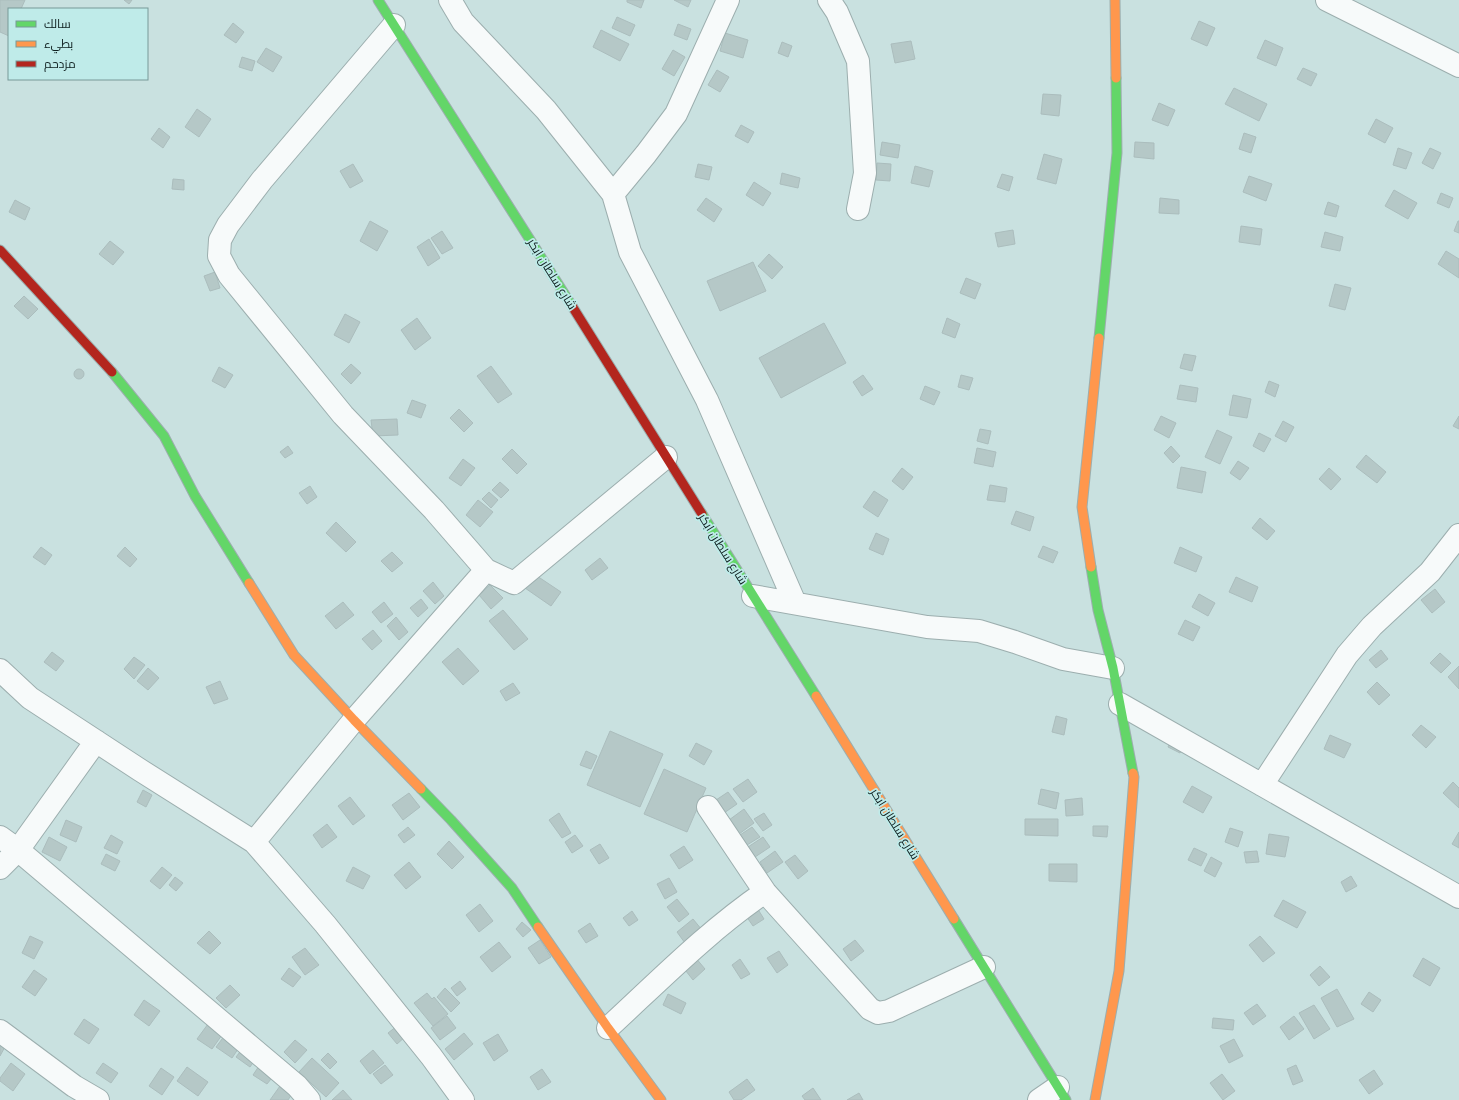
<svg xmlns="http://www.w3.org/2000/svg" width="1459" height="1100" viewBox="0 0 1459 1100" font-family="Ubuntu,Cairo,sans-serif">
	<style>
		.building { fill: #b5c8c7; stroke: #abbdbd }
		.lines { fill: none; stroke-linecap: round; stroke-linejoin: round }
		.street-casing { stroke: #9caeae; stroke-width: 24 }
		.fast-casing { stroke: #9caeae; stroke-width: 11 }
		.slow-casing { stroke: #9caeae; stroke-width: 11 }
		.jam-casing { stroke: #9caeae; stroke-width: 11 }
		.street { stroke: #f7fafa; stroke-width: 22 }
		.fast { stroke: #63d668; stroke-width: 9 }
		.slow { stroke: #ff974d; stroke-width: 9 }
		.jam { stroke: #b3261e; stroke-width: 9 }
		.labels { text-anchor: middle; stroke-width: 3.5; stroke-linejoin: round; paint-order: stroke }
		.street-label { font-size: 12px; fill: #0d1e1e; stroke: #bfebe9 }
	</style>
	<rect width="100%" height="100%" fill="#c9e1e0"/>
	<path class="building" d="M0,0H25L21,9H9V36L0,32Z
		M124,0H132L129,4Z
		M627,0H644L641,8L627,2Z
		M674,0H691L688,7Z
		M617,17L635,25L630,36L612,28Z
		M1199,21L1215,28L1207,46L1191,39Z
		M233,23L244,32L236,43L224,35Z
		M678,24L691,29L687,40L674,35Z
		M601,30L629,44L620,61L593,47Z
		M725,33L748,40L743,58L720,51Z
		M1265,40L1283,48L1276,66L1257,58Z
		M911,41L915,59L895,63L891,44Z
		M782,42L792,46L788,57L778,53Z
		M266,48L282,57L273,72L257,62Z
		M673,50L685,57L674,76L662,69Z
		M242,57L255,61L252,71L239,67Z
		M1303,68L1317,74L1311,86L1297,79Z
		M717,70L729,77L720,92L708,85Z
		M1234,88L1267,104L1259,121L1225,104Z
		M1043,94L1061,95L1059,116L1041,114Z
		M1159,103L1175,110L1168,126L1152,120Z
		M197,109L211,119L199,137L185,127Z
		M1376,119L1393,128L1385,143L1368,134Z
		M741,125L754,132L748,143L735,136Z
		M159,128L170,137L163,148L151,139Z
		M1244,133L1256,137L1251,153L1239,149Z
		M882,142L900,145L898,158L880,155Z
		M1135,142L1154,143V159L1134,157Z
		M1398,148L1412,153L1406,169L1393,165Z
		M1430,148L1441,153L1433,169L1422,163Z
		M1044,154L1062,159L1056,184L1037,179Z
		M877,163L891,164L890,181L876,180Z
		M353,164L363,181L350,188L340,171Z
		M698,164L712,167L709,180L695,177Z
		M915,166L933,171L929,187L911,183Z
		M782,173L800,178L798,188L780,184Z
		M1002,174L1013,177L1009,191L997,187Z
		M1249,176L1272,184L1266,201L1243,192Z
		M173,179L184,180V190L172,189Z
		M754,182L771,193L763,206L746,195Z
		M1394,190L1417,203L1408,219L1385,206Z
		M1441,193L1453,198L1449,208L1437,203Z
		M706,198L722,209L714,222L697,210Z
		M1160,198L1179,200V214L1159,213Z
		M15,200L30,208L25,220L9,212Z
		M1328,202L1339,206L1336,217L1324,214Z
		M370,221L388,231L377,251L360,241Z
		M1458,221H1459V233L1454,231Z
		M1241,226L1262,229L1260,245L1239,242Z
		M1013,230L1015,244L998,247L995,233Z
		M442,231L453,248L442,254L431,238Z
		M1325,232L1343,237L1340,251L1321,247Z
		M429,239L440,258L428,266L417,247Z
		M110,241L124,252L113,265L99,254Z
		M1446,251L1459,259V278L1438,264Z
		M769,254L783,267L772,279L758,266Z
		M753,262L766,291L720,311L707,281Z
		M215,272L220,288L210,291L204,276Z
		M966,278L981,284L975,299L960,293Z
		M1335,284L1351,288L1345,310L1329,306Z
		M24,296L38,309L28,319L14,306Z
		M345,314L360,322L349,343L334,335Z
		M417,318L431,338L415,350L401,330Z
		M947,318L960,324L955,338L942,333Z
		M824,323L846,363L781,398L759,358Z
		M1184,354L1196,356L1192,371L1180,368Z
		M351,364L361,373L351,384L341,374Z
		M491,366L512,394L498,403L477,376Z
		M219,367L233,375L225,388L212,381Z
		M74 374a5 5 0 1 1 10 0a5 5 0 1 1-10 0Z
		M863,375L873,389L862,396L853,382Z
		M961,375L973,378L969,390L958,387Z
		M1269,381L1279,385L1275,397L1265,392Z
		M1180,385L1198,388L1196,402L1177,399Z
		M925,386L940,392L934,405L920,399Z
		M1233,395L1251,399L1247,418L1229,415Z
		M412,400L426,405L421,418L407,413Z
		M459,409L473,423L464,432L450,418Z
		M1161,416L1176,423L1169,438L1154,430Z
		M1459,416V429L1453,426Z
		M397,419L398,435L373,436L371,420Z
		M1283,421L1294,427L1286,442L1275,436Z
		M980,429L991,431L988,444L977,441Z
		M1217,430L1232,437L1220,464L1205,457Z
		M1259,433L1271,439L1264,452L1253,446Z
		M288,446L293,453L285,458L280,452Z
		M1171,446L1180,456L1173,463L1164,453Z
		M977,448L996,452L993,467L974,463Z
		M512,449L527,464L517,474L502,459Z
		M1366,455L1386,472L1377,483L1356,467Z
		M463,459L475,468L461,486L449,478Z
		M1238,461L1249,468L1240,480L1230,473Z
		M1181,467L1206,472L1202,493L1177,488Z
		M902,468L913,477L903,490L892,481Z
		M1329,468L1341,479L1331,490L1319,479Z
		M500,482L509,490L501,498L492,490Z
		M990,485L1007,488L1005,502L987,500Z
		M310,486L317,497L307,504L299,493Z
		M874,491L888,500L878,517L863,507Z
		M489,492L498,500L491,508L482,499Z
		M478,500L493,512L480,527L466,515Z
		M1016,511L1034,517L1030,531L1011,524Z
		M1260,518L1275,531L1267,540L1252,528Z
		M336,522L356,542L346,552L326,533Z
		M876,533L889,539L883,555L869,549Z
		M1043,546L1058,552L1053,563L1038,557Z
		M41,547L52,555L45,565L33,557Z
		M125,547L137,559L130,567L117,556Z
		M1180,547L1202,557L1196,572L1174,563Z
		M392,552L403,563L392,572L381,561Z
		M600,558L608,568L592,580L585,570Z
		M534,574L561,592L551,606L525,588Z
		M1236,577L1258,587L1252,602L1229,592Z
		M433,582L444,596L435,604L423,591Z
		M490,585L503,598L491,609L479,595Z
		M1435,589L1445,602L1432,613L1421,600Z
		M1199,594L1215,603L1208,616L1192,607Z
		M421,599L428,608L418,617L410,608Z
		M343,602L354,615L336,629L325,616Z
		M384,602L393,614L381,623L372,612Z
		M503,610L528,639L514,650L489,621Z
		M396,617L408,632L399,640L387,626Z
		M1185,620L1200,627L1193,641L1178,634Z
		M373,630L382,641L372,650L362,639Z
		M458,648L479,671L463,685L442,662Z
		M1381,650L1388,659L1376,668L1369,660Z
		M52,652L64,661L56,671L44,662Z
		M1440,653L1451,663L1441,673L1430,663Z
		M134,657L145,665L134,679L124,669Z
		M1459,666V689L1448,677Z
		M148,668L159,678L148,690L137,681Z
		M220,681L228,699L214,704L206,687Z
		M1377,682L1390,695L1379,705L1367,692Z
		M513,683L520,693L506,701L500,691Z
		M1056,716L1067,719L1064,735L1052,732Z
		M1421,725L1436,737L1426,748L1412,735Z
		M610,731L663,754L640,807L587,785Z
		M1330,735L1351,744L1344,758L1324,749Z
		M1172,738L1185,745L1180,753L1168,747Z
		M696,743L712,751L704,765L689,756Z
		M586,751L597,756L591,769L580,765Z
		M664,769L706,788L687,832L644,814Z
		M748,779L757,792L743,802L733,789Z
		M1453,782L1459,788V808L1443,793Z
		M1192,786L1212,797L1203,813L1183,802Z
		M1041,789L1059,793L1056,809L1038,804Z
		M143,790L152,795L146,807L137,802Z
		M728,792L737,804L724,813L716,800Z
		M409,793L420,807L403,820L392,805Z
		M350,797L365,816L353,825L338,806Z
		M1082,798L1083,815L1066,816L1065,800Z
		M744,809L754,823L739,834L729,820Z
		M559,813L571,833L562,838L549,820Z
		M764,813L772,825L763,831L754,819Z
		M1025,819H1058V836L1025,835Z
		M66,820L82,827L76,842L60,835Z
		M327,824L337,837L322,848L313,835Z
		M1093,826H1108L1107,837L1093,836Z
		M408,827L415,835L404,843L398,835Z
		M752,827L760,837L747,845L740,835Z
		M1230,828L1243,832L1238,847L1225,842Z
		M1459,832V848L1452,844Z
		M1269,834L1289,837L1285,857L1266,854Z
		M111,835L123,842L117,854L104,848Z
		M575,835L583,846L572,853L565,842Z
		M49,837L67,847L60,861L42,852Z
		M763,837L770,847L755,857L748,847Z
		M449,841L464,857L452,869L437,854Z
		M600,844L609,858L599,864L590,850Z
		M684,846L693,860L679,869L670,855Z
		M1194,848L1207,854L1201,866L1188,860Z
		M775,851L783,862L767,873L760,862Z
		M1257,851L1259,862L1246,863L1244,852Z
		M106,854L120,861L115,871L101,864Z
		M795,855L808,871L798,879L785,862Z
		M1211,857L1222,863L1215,877L1204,871Z
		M409,862L421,877L406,889L394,875Z
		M1049,864H1077V882L1049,881Z
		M162,867L172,875L160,889L150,881Z
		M353,867L370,876L363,889L346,881Z
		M1351,876L1357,886L1346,892L1341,882Z
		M175,877L183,883L176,891L169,885Z
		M669,878L677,892L665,899L657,884Z
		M677,899L689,914L679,922L667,907Z
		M1283,900L1306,912L1297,928L1274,916Z
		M754,903L764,919L753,926L742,910Z
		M480,904L493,921L479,932L466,915Z
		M632,911L638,920L629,926L623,918Z
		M693,919L702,930L685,943L677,932Z
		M522,922L531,930L523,937L516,929Z
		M590,923L598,936L586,943L578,931Z
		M209,931L221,943L210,954L197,943Z
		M30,936L43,942L34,959L22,953Z
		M1260,936L1275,953L1263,962L1249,945Z
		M540,940L551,957L539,964L528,948Z
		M855,940L864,951L851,961L843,949Z
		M499,942L511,957L492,972L480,957Z
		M305,948L319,965L305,975L292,957Z
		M779,951L788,965L777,973L767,958Z
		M695,957L705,969L693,980L682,966Z
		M1423,958L1440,968L1430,986L1413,976Z
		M740,959L750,974L741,979L732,965Z
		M1320,966L1330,977L1319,986L1310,975Z
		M289,968L301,977L293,987L281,979Z
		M34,970L47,979L35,996L22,987Z
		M460,981L466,989L457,996L451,988Z
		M230,985L240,995L226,1008L216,998Z
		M445,988L460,1003L451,1012L437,997Z
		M1337,989L1354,1019L1337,1027L1321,998Z
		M1369,992L1381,1000L1373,1012L1361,1004Z
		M427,993L432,999L434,997L448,1014L433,1026L414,1003Z
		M668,994L686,1003L681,1014L663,1005Z
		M144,1000L160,1011L149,1026L134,1015Z
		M1257,1004L1266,1016L1253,1025L1244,1013Z
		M1314,1005L1330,1029L1314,1039L1299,1013Z
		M447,1016L456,1028L440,1040L431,1028Z
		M1294,1016L1304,1029L1289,1040L1280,1027Z
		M1213,1018L1234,1020L1233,1030L1212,1028Z
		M84,1019L99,1029L89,1044L74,1034Z
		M208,1024L222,1035L212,1049L197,1039Z
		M397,1026L405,1037L397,1044L388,1033Z
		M464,1033L473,1044L454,1060L445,1049Z
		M498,1034L508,1051L494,1061L483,1043Z
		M225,1035L240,1046L232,1058L216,1047Z
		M1234,1039L1243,1056L1229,1063L1220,1046Z
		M295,1040L307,1050L295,1063L284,1052Z
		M0,1042L6,1045L0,1056Z
		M243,1048L257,1057L250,1067L236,1057Z
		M373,1050L384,1063L370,1074L360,1061Z
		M328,1053L337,1062L330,1069L321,1060Z
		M312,1058L339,1083L326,1097L299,1072Z
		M11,1063L25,1074L13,1091L0,1081V1078Z
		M103,1063L118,1073L111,1083L96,1073Z
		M261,1063L275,1074L267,1084L253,1075Z
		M385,1065L393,1075L381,1084L373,1074Z
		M1296,1065L1303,1081L1293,1085L1287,1069Z
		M187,1067L208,1082L198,1096L177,1081Z
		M161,1068L174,1077L162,1095L149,1086Z
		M542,1069L551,1082L538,1090L530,1077Z
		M1374,1070L1383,1084L1369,1094L1359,1080Z
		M1222,1074L1235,1091L1223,1100L1210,1083Z
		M747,1079L755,1090L741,1100H734L729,1092Z
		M280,1086L292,1094L288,1100H270Z
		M813,1088L821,1100H805L802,1096Z
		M343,1090L352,1100H332Z
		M859,1093L863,1100H847Z"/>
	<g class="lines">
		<defs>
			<path id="street" d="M450,0L463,22L546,110L613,194L630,252L707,400L795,603
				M829,0L837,12L858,61L865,173L858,209
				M1327,0L1459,66
				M394,25L262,180L228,225L220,240L219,256L229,275L343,415L434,510L486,570L514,583L666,457
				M613,194L646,154L676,114L728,0
				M753,596L927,627L979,631L1015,642L1063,659L1113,668
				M0,670L30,698L140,770L254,842L325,924L431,1056L463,1100
				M1120,704L1459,897
				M1262,785L1347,655L1372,626L1430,572L1459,535
				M708,807L765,892L870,1009L878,1013L889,1011L984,967
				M0,837L18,850L297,1086L309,1100
				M254,842L354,720L486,570
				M0,868L18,850L96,741
				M608,1028C659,981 708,931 765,892
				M0,1031L74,1086L98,1100
				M1039,1100L1058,1087"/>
			<path id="fast" d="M378,0L572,306
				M1099,338L1117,153L1116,78
				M112,372L164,436L195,496L249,583
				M702,514L816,696
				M1091,567L1098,610L1113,668L1133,773
				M421,789L451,820L512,888L538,927
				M954,919L1066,1100"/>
			<path id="slow" d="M1115,0L1116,78
				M1091,567L1082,507L1099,338
				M249,583L294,655L354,720L421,789
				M816,696L954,919
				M538,927L608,1028L661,1100
				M1095,1100L1119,971L1134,777L1133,773"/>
			<path id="jam" d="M0,250L112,372
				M572,306L702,514"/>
		</defs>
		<use href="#street" class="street-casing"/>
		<use href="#fast" class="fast-casing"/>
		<use href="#slow" class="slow-casing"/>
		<use href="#jam" class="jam-casing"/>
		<use href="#street" class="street"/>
		<use href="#fast" class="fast"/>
		<use href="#slow" class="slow"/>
		<use href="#jam" class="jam"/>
	</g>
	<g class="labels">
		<g class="street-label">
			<text transform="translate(552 274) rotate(58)" y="4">شارع سلطان ابكر</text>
			<text transform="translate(723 549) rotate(58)" y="4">شارع سلطان ابكر</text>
			<text transform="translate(895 824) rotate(58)" y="4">شارع سلطان ابكر</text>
		</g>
	</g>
	<rect x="8" y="8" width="140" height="72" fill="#bfebe9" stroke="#789998"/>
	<rect x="16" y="21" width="20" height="6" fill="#63d668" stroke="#789998"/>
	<text x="44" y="28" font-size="12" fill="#0d1e1e">سالك</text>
	<rect x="16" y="41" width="20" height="6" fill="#ff974d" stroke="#789998"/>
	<text x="44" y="48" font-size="12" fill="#0d1e1e">بطيء</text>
	<rect x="16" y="61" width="20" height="6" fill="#b3261e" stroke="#789998"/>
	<text x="44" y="68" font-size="12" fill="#0d1e1e">مزدحم</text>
</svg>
